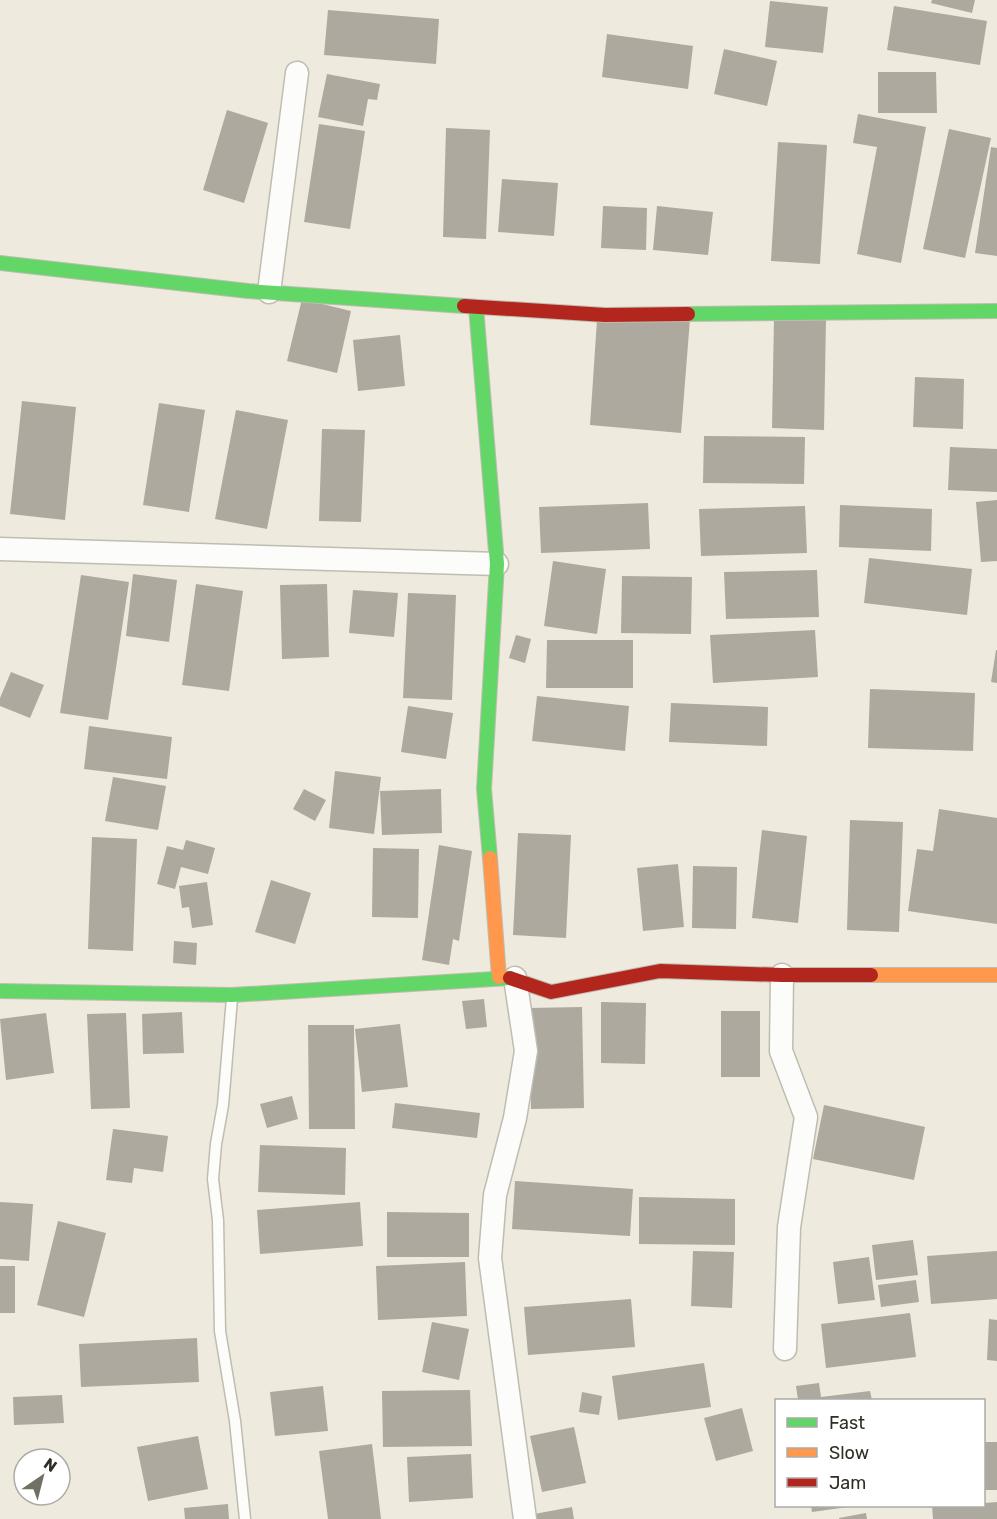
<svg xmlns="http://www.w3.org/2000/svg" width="997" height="1519" viewBox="0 0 997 1519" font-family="Rubik,sans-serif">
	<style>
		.building { fill: #ada99f }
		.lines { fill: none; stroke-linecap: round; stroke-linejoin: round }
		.lane-casing { stroke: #bfbcb2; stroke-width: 13 }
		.street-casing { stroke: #bfbcb2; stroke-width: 25 }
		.fast-casing { stroke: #bfbcb2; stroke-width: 16 }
		.slow-casing { stroke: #bfbcb2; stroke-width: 16 }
		.jam-casing { stroke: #bfbcb2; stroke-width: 16 }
		.lane { stroke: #fcfcfa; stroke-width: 10 }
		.street { stroke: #fcfcfa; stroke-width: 22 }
		.fast { stroke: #63d668; stroke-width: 14 }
		.slow { stroke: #ff974d; stroke-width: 14 }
		.jam { stroke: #b3261e; stroke-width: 14 }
	</style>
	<rect width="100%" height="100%" fill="#eeeadd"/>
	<path class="building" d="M932,0H975L972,13L931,3Z
		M770,1L828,7L823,53L765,47Z
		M894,6L987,21L980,65L887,50Z
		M328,10L439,19L436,64L324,55Z
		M607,34L693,46L688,89L602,77Z
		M724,49L777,61L767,106L714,94Z
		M878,72H936L937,113H878Z
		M327,74L380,84L377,100L368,99L363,126L318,117Z
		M227,110L268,123L244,203L203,190Z
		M858,114L926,127L901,263L857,254L877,147L853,143Z
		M319,124L365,131L350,229L304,222Z
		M446,128L490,130L486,239L443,237Z
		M949,129L991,138L965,258L923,249Z
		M778,142L827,145L820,264L771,261Z
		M991,147L997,148V256L975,253Z
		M502,179L558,183L554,236L498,232Z
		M603,206L647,208L646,250L601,248Z
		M657,206L713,212L708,255L653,250Z
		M302,299L351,311L337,373L287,361Z
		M774,318L826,319L824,430L772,428Z
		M690,319L681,433L590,425L597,320Z
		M400,335L405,386L358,391L353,340Z
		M915,377L964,379L963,429L913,427Z
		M22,401L76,407L65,520L10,514Z
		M159,403L205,410L189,512L143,505Z
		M236,410L288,420L267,529L215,519Z
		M322,429L365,430L361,522L319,521Z
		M704,436L805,437L804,484L703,483Z
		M950,447L997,449V492L948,490Z
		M997,500V561L981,562L976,502Z
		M648,503L650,549L541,553L539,507Z
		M840,505L932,509L931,551L839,547Z
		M805,506L807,553L701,556L699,509Z
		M869,558L972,569L967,615L864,603Z
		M553,561L606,569L597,634L544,626Z
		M817,570L819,617L726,619L724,572Z
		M133,574L177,580L169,642L126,636Z
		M81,575L129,582L108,720L60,713Z
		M622,576L692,577L691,634L621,633Z
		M196,584L243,591L229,691L182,685Z
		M327,584L329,657L282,659L280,585Z
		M353,590L398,593L394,637L349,633Z
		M408,593L456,595L452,700L403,698Z
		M815,630L818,677L713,683L710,635Z
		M516,635L531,639L525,663L509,658Z
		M547,640H633V688H546Z
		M996,650H997V683L991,682Z
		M11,672L44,685L30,718L0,706V698Z
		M870,689L975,693L973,751L868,748Z
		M537,696L629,706L625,751L532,741Z
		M671,703L768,707L767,746L669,742Z
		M408,706L453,713L446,759L401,752Z
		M89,726L172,737L167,779L84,769Z
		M335,771L381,777L374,834L329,828Z
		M113,777L166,786L158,830L105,821Z
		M304,789L326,800L315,821L293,809Z
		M441,789L442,833L382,835L380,791Z
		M939,809L997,818V924L908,911L917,849L933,851Z
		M850,820L903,822L899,932L847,930Z
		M762,830L807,836L798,923L752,918Z
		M518,833L571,835L566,938L513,935Z
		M92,837L137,839L133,951L88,949Z
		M186,840L215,848L208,874L181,867L175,889L157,884L167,846L183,850Z
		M439,845L472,851L459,941L453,939L449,965L422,960Z
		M373,848L419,849L418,918L372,917Z
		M678,864L684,927L643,931L637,868Z
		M693,866L737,867L736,929L692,928Z
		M271,880L311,893L295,944L255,932Z
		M207,882L213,925L192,928L189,907L182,908L179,886Z
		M174,941L197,943L196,965L173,963Z
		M484,999L487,1027L466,1029L462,1001Z
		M601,1002L646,1003L645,1064L601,1063Z
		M582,1007L584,1108L531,1109L529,1008Z
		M721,1011H760V1077H721Z
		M182,1012L184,1053L143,1054L142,1014Z
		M46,1013L54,1073L6,1080L0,1019Z
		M126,1013L130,1108L91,1109L87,1014Z
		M400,1024L408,1087L362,1092L355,1029Z
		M308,1025H354L355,1129H309Z
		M292,1096L298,1119L267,1128L260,1104Z
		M395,1103L480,1113L477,1138L392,1128Z
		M824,1105L925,1127L914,1180L813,1159Z
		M113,1129L168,1136L163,1172L134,1168L132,1183L106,1180Z
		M260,1145L346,1148L345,1195L258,1192Z
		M515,1181L633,1189L630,1236L512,1229Z
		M639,1197L735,1199V1245L639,1244Z
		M0,1202L33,1204L29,1261L0,1259Z
		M360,1202L363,1246L260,1254L257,1210Z
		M387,1212L469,1213V1257H387Z
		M58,1221L106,1233L84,1317L37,1305Z
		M913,1240L918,1275L876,1280L872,1245Z
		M693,1251L734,1252L732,1308L691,1306Z
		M997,1251V1299L931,1304L927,1256Z
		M869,1257L875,1300L838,1304L833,1262Z
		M465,1262L467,1316L378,1320L376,1266Z
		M0,1266H15V1313H0Z
		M916,1280L919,1302L881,1307L878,1285Z
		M631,1299L635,1347L528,1355L524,1307Z
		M910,1313L916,1357L826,1368L821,1324Z
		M989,1319L997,1320V1361L987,1360Z
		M432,1322L469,1329L459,1380L422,1372Z
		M197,1338L199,1382L81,1387L79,1344Z
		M704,1363L711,1407L618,1420L612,1376Z
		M819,1383L821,1397L870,1391L872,1400H798L796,1386Z
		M323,1386L328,1431L275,1436L270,1392Z
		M470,1390L472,1446L383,1447L382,1391Z
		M582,1392L602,1396L599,1415L579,1412Z
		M62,1395L64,1423L14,1425L13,1397Z
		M742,1408L753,1451L716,1461L704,1418Z
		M574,1427L586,1483L542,1492L530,1436Z
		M198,1436L208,1489L148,1501L137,1447Z
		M984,1442H997V1490H984Z
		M372,1444L381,1519H328L319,1451Z
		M471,1454L473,1498L409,1502L407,1457Z
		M997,1502V1519H933L932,1506H984V1503Z
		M228,1504L229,1519H185L184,1508Z
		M811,1506H848V1507L812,1512Z
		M572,1507L574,1519H530L529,1515Z
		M866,1513L867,1519H839V1518Z"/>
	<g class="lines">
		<defs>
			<path id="lane" d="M232,998L223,1105L216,1144L213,1179L218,1220L220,1331L235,1421L245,1519"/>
			<path id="street" d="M269,292L297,73
				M0,549L497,564
				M782,975L781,1051L806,1117L789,1227L785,1349
				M515,978L526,1051L515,1118L495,1195L490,1258L525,1519"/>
			<path id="fast" d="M0,263L248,291L464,306
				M476,307L497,564L484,789L490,858
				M688,314L997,311
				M0,991L232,995L510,978"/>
			<path id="slow" d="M490,858L499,977
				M871,975H997"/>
			<path id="jam" d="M464,306L605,315L688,314
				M510,978L551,992L660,971L782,975H871"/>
		</defs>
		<use href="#lane" class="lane-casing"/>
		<use href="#street" class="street-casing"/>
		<use href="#fast" class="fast-casing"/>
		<use href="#slow" class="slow-casing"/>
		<use href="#jam" class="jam-casing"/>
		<use href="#lane" class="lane"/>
		<use href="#street" class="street"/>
		<use href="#fast" class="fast"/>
		<use href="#slow" class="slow"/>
		<use href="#jam" class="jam"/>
	</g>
	<rect x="775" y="1399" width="210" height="108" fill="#ffffff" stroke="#acaba7" stroke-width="1.5"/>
	<rect x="787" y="1418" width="30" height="9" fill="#63d668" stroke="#acaba7" stroke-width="1.5"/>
	<text x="829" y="1429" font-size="18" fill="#302d24">Fast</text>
	<rect x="787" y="1448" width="30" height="9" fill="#ff974d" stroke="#acaba7" stroke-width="1.5"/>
	<text x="829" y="1459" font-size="18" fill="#302d24">Slow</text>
	<rect x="787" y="1478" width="30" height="9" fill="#b3261e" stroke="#acaba7" stroke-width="1.5"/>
	<text x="829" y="1489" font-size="18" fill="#302d24">Jam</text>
	<g transform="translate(42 1477) rotate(35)"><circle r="28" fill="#ffffff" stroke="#acaba7" stroke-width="1.5"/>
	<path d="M0-4.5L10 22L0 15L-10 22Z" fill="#726f65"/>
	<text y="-9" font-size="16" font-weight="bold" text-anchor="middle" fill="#302d24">N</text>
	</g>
</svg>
